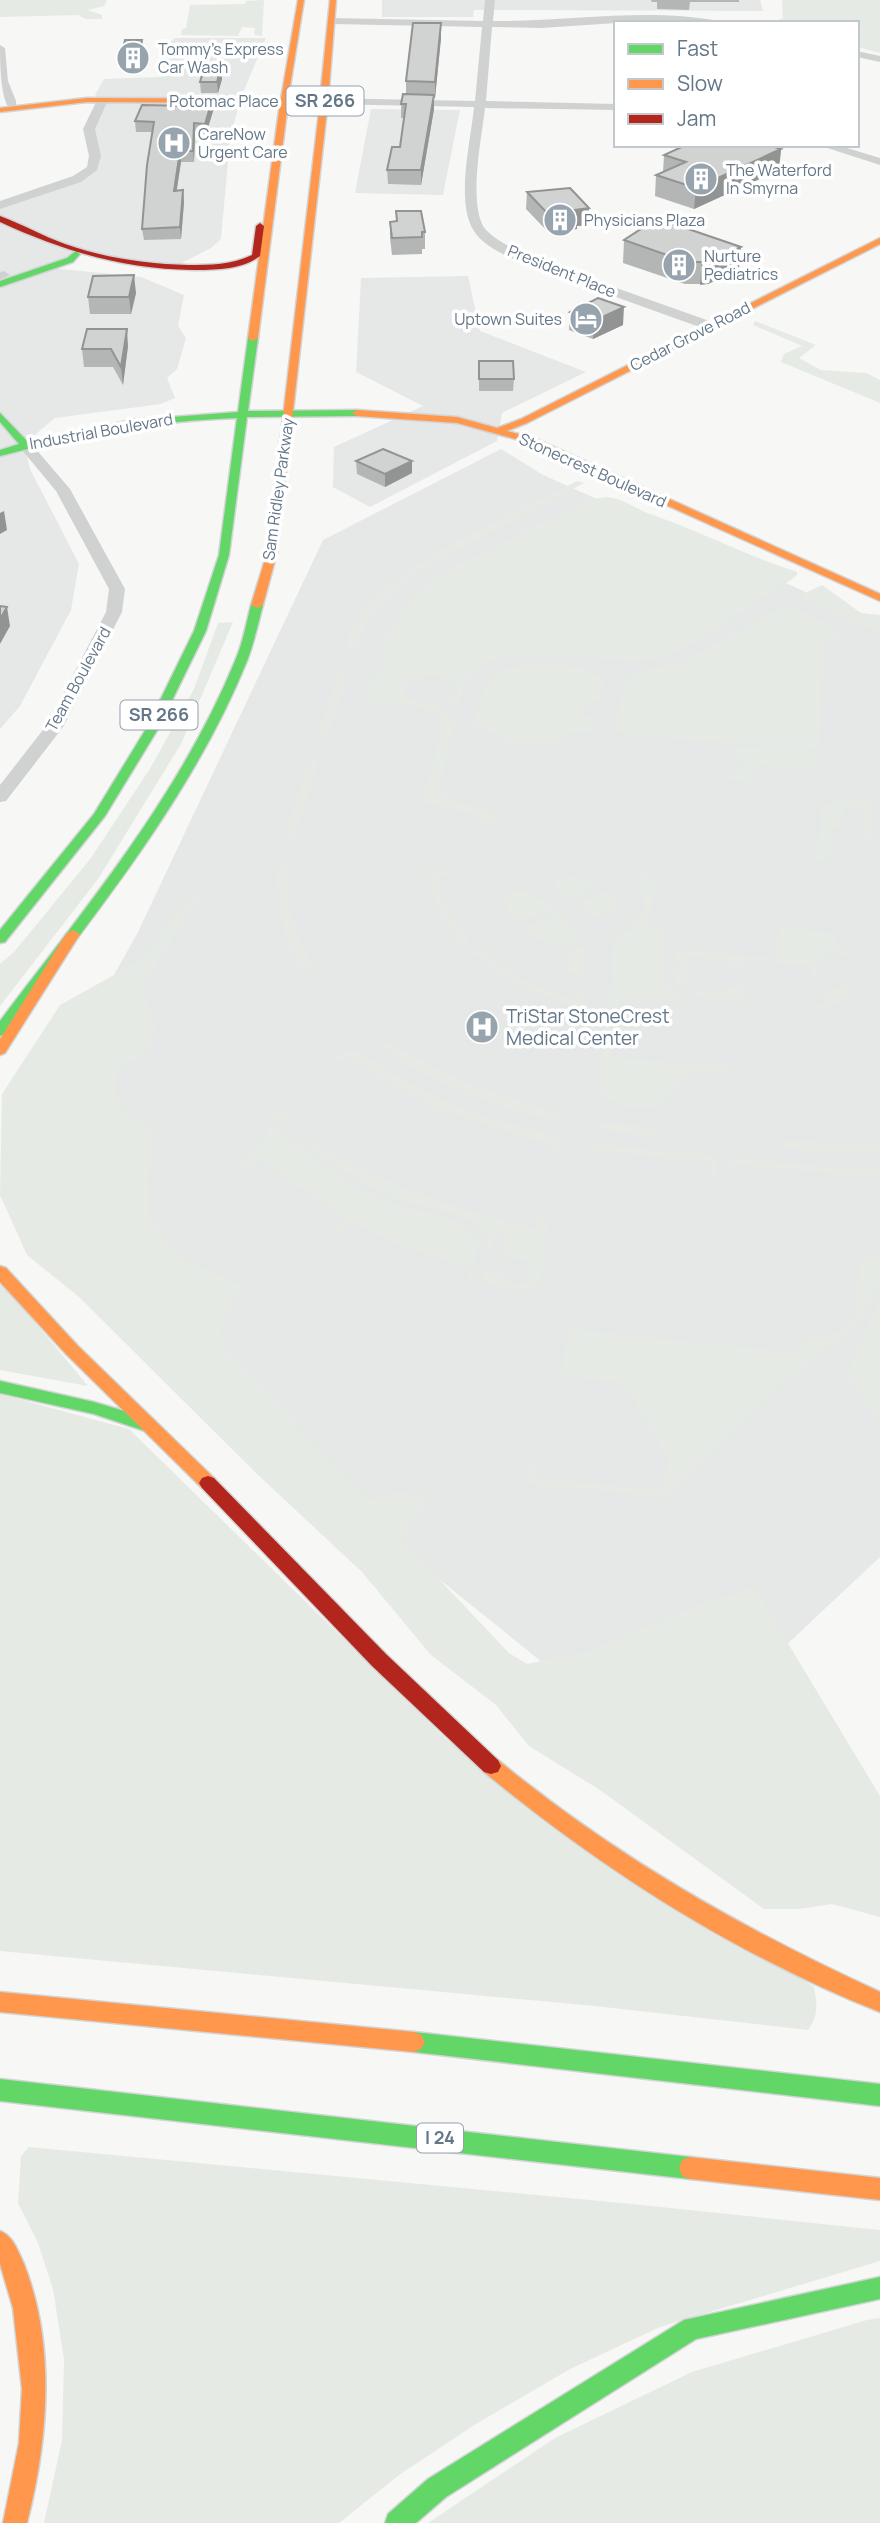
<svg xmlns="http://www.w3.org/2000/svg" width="880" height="2523" viewBox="0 0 880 2523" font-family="Manrope,sans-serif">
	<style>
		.built { fill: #e6e7e7 }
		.green { fill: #e6eae4 }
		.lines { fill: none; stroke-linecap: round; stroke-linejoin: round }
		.fast-casing { stroke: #d2d4d5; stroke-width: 3 }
		.slow-casing { stroke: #d2d4d5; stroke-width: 3 }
		.jam-casing { stroke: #d2d4d5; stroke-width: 3 }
		.street { fill: #d0d2d2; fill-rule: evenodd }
		.fast { fill: #63d668; fill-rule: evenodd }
		.slow { fill: #ff974d; fill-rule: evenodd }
		.jam { fill: #b3261e; fill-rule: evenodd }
		.wall { fill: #b4b5b5 }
		.shaded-wall { fill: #929494 }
		.building { fill: #d1d3d3; stroke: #929494; stroke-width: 2 }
		.labels { text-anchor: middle; stroke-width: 7; stroke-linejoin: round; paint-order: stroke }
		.far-poi-label { font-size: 16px; fill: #647788; stroke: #fff; text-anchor: start }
		.far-street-label { font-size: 16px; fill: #647788; stroke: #fff }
		.shield { fill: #fff; stroke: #92a0ac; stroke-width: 2 }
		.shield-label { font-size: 18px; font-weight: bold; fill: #647788 }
		.poi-label { font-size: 19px; fill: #647788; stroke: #fff; text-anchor: start }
	</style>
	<rect width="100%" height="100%" fill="#f7f7f6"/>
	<path class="built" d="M382,0H760L763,11L474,10L473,17H382Z
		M175,38H266L240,100L230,139L221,239L211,248L174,267L76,254L51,268L141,277L184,295L178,326L186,338L177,369L167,378L175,398L161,404L55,418L24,444L30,469L79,564L71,610L20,706L0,729V205L77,179L93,168L90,143L101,100L95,95L104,79L161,77L171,41Z
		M371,109L460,110L443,195L355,193Z
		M468,276L480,331L586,372L502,413L497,441L370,507L333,487L334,447L423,406L356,372L361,278Z
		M501,449L543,475L880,625V1557L718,1709L584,1696L439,1579L63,1257L32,1122L138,932L323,540Z"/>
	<path class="green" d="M0,0H107L104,6L88,10L102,15V19H86L78,15L0,17Z
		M264,0L262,36L254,35L255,28L242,27L238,36L181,35L182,29L186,28L190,5L245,4L246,1Z
		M782,0H880V53L857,47V23H772L783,18Z
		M755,321L816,345L799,358L821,370L866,373L880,380V403L781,362L784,354L802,346L753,325Z
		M577,481L584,483L408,577L371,613L355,649L348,651C338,586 528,506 577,481Z
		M605,497C623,498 634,508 650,514C700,531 747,556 797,572V575C787,584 773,590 761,598C730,618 697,646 660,657C610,671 498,628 467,681C461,690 460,701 457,711L447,701L456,696L459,687L456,682L433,674L408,681L403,689C409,704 425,705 439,703L455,719L439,790L444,796L459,802L460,804L484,807V812L493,813V818L498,819L497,826H484L483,821L471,813L426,803L423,800L442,728L439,716L421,707L366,704V689L383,664L387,632L399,619L408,599L455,566L494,549L528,528L555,519L564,521L557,518L584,501Z
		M822,585L861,613L880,615V631L860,625L803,598V594Z
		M780,608C799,607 830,622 841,637L823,638L819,749L625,735L615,729L625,678L635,673L683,662Z
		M233,622L181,744L98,879L0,1006V964L14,952L91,858L151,767L194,689L218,623Z
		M540,664C562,666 590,663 604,683L601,701L586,702L584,716L596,717L592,732C578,732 562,730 556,745L506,742L494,733L473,726C484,680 489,666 540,664Z
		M341,670L346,671L347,675L327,735L320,741L317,737Z
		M733,746L817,752L818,768L755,765L754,779H751L750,782L729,780L730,771H740L744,765L742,759L731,758Z
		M315,759L317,769L294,836L288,841L285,833L309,763Z
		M836,799L870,801V833L879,834L864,840L860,830L863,825V808L843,807L842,827H832L830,861H814L815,845L820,842L821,803L834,804Z
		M283,862C289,869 286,880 287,889C288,917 299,941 312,965L311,972C284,962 276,896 277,871Z
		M419,869L454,872L452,875H438C437,900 454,924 470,942L464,945C446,927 431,901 431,875L415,873Z
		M647,873L652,882L656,883L647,927L666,929V933L628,928L644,912L643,892L636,885L643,881L638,877Z
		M572,877L585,878L597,885L570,900L554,887L558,880Z
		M203,890L145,982V997L157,1026L145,1056L120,1066C105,1101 126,1114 154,1132L148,1179L149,1219L180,1258L241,1285L221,1328L222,1349L372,1501L396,1493L429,1495L401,1539L509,1653L527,1664L585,1652L692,1608L754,1587L880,1796V1917L832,1904L799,1909H764L600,1790L529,1746L496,1705L431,1655L362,1572L257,1474L79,1297L27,1255L0,1195L2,1094L60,1005L141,960L182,906Z
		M523,890L554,908L518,922L508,909L505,901L514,892Z
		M606,892L616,901L615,906L602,917H591L576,904Z
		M559,912L580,938C560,955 544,944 527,930L529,926Z
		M772,926V963L743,960L740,970L720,959L689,956L687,964L674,963L675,950L770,958Z
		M779,926L835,934L836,949L852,954L846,956L834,951L813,964L822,972L815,976L812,975L811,966L777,963Z
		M625,931L666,935C661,970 655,984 690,1003L620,997L616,1026L605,1024L612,979V947L616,937Z
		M492,943L491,947L480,952L517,978L571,1000L578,991L582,992L579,1016L570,1018L567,1013L571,1007L507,978L475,954L464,959H459Z
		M577,948H584L585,973L580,976L565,971L574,959L567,954L568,951Z
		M673,966L687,967L685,989L717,992L741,984V997L749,998L748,1002C723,1000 690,1003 674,979Z
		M846,982L880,986L846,983V1004L828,1003L827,1009L810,1007L811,1003L824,1004L825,995Z
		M605,1027L616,1028L612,1057L734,1068V1072L719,1071V1074C708,1073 696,1071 686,1076C674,1081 675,1094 666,1101C646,1115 608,1107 598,1086Z
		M383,1041L466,1083L556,1113L562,1118C535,1125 393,1068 380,1043Z
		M357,1051C394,1074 430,1097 472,1112C499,1122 528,1127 555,1137L559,1142L558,1154L552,1158L548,1155L550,1144L498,1129L442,1109L432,1118H428L426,1115L435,1106L381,1078L349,1056L335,1063L330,1060L343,1052Z
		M282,1111L289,1114L280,1123C359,1175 443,1207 535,1229L538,1218H548L540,1284L527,1290L483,1284L484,1269L504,1273L505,1283C514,1285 526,1286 533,1279L529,1276L528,1262L504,1256L503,1230L499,1229C491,1235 495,1249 487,1253L488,1236C471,1213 436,1210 411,1203C362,1189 318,1151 277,1123L274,1120L276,1114Z
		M608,1122L653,1127L664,1132C652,1138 607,1133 597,1125Z
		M271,1126C311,1153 352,1191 399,1206C419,1212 474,1219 479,1242L471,1281L467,1278L471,1268L391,1242L353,1222L341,1232H336V1227L346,1218L258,1159L249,1167H244L242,1162L262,1143Z
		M786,1140L880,1145V1153C858,1153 792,1155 776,1143Z
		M595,1144L718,1156L716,1179L712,1175V1162L594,1151Z
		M727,1158L830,1167L880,1168V1178L732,1164L729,1178L726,1179Z
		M865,1256H880V1284L858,1322L791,1377L668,1495L655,1497L610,1491L538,1488L528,1481L531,1463L534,1461L537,1464L536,1478L669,1491L664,1479L670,1462L624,1382L561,1376L568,1329L800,1353L802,1341L804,1339C869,1332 854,1313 860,1261Z
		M0,1280L88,1386L0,1370Z
		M880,1299V1422L847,1373Z
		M0,1394L129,1429L447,1740L814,1987C817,2004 819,2015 808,2030L595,2006L0,1951Z
		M29,2147L632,2204L880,2230V2261L660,2327L570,2369L476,2424L399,2475L339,2523H44L62,2440L64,2360L53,2289L38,2243L18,2203L21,2156Z
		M880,2318V2523H428L555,2438L692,2372L867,2320Z"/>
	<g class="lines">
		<defs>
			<path id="fast" d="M76,251L80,254L73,262L0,287V281L67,258Z
				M253,335L258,338L248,411L357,410L362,413L357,416L247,417L229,555L206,631L158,729L105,816L5,942L0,943V930L94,814L146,729L194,631L219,555L237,418C154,421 80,435 0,456V450L19,444L0,422V413L28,442L132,420L238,412L248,338Z
				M257,602L263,605C258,624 254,643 247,661C191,799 93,916 5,1034L0,1036V1021C86,907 180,795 235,661C243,643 246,624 251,605Z
				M0,1381L94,1402L151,1419L153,1424L151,1429L145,1431L94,1414L0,1393Z
				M414,2032L880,2084V2106L414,2052L407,2049L403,2042L407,2035Z
				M0,2079L690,2157L698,2160L701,2168L698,2176L690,2179L0,2101Z
				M880,2277V2299L696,2339L446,2497L416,2523H385L388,2514L428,2479L684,2320Z"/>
			<path id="slow" d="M298,0H304L288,99H320L330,0H336L328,101L277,553L263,605L257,608L251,605L267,553L320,103H288L258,338L253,341L248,338L280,103L87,102L0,112V108L87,98L281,99Z
				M880,238V244L527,423L507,431L534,438L880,594V601L526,442L457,423L357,416L352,413L357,410L457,417L497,428L521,419Z
				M73,930L80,934L5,1053L0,1055V1039L66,934Z
				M0,1266L6,1268L78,1346L214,1478L217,1483L214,1488L208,1490L202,1488L66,1354L0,1282Z
				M491,1758L498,1760C616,1857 741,1928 880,1992V2012C736,1955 603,1870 484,1772L481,1766L484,1760Z
				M0,1992L414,2032L421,2035L425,2042L421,2049L414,2052L0,2012Z
				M690,2157L880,2178V2200L690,2179L682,2176L679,2168L682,2160Z
				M0,2231C13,2236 18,2251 24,2264C56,2346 48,2440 27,2523H3L19,2443L22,2389L13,2308L0,2264Z"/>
			<path id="jam" d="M0,216C22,224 43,236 65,244C105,258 146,264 188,265C211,265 231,265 252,255L256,226L260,223L264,226L260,256C242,270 215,270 193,270C123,269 63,251 0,222Z
				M208,1476L214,1478L386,1654L498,1760L501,1766L498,1772L491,1774L484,1772L372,1666L202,1488L199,1483L202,1478Z"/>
		</defs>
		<use href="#fast" class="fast-casing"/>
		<use href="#slow" class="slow-casing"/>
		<use href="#jam" class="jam-casing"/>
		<path class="street" d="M485,0H495L493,21C567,22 645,7 719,21L720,23L647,21L541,28L492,27L486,101L616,104V110L485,108C482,136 467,208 486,230C499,243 517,250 532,258L715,323V329H705L524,264C507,256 484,247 474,231C455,203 471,140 474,107L324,104L318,101L324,98L475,101L482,27L331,24L326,21L331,18L483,21Z
			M0,45L5,48L8,81L16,101V110L12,111C0,103 0,62 0,45Z
			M857,51L880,56V62L857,57Z
			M98,98L108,100L95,129L101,156L97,170L81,182L0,209V201L73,176L87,167L89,156L83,129Z
			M818,145H837L880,158V165Z
			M4,271L10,275L0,280V272Z
			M24,440L29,441L70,489L125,589L122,612L63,727L6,801L0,802V785L46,726L106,612L109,589L56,491L17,444Z"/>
		<use href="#fast" class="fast"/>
		<use href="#slow" class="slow"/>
		<use href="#jam" class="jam"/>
	</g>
	<path class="wall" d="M651,0H739V2H690L689,10L657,9V2H652Z
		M441,38L435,98H434V109L421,185L388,184L387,170L400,147L404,118H401V104L406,94V81Z
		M142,40L143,50L139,70H121L120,59Z
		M221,68L222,79L218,93H201L200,82Z
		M213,97L214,108L206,134H195L194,162H181L176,191L183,190L184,202L181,239L144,240L142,229L152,132H136L135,121L193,106Z
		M781,149L779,170L694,209L655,196L656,175L663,172L664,155Z
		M527,192L589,208L588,225L577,226V229L549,233L526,209Z
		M396,211L425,232V249H422V254L392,255L390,238V222L396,221Z
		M624,240L739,269L708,284H685L623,263Z
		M136,293L131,314H90L88,297Z
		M570,312L623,325L593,339L569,330Z
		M128,346L123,385L113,367H84L82,349Z
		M479,361L514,379L513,391H479Z
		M356,461H412V473L385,487L357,474Z"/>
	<path class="shaded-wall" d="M441,23V38L435,98V82Z
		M142,40L143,50L139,70L138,59Z
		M221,68L222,79L218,93L217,82Z
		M434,95V109L421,185V170Z
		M213,97L214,108L206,134L205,124Z
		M194,123L195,134L194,162L193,151Z
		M781,149L779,170L694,209L696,188Z
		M180,151L181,162L175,202L174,191Z
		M183,190L184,202L181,239L180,227Z
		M589,208L588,225L577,226V229L549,233L550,216L575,210Z
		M741,247L739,269L708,284L700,285L702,262Z
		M134,275L136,293L131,314L129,297Z
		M624,307L623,325L593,339L594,321Z
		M127,329L128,346L123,385L121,367Z
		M412,461V473L385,487V474Z
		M4,511L7,530L0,534V513Z
		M7,607L10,626L0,644V619Z"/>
	<path class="building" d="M413,23H441L435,82L406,81Z
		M125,40H142L138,59H120Z
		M204,68H221L217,82H200Z
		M403,94L434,95L421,170H387L392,147H400L406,104H401Z
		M196,97H213L205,124L194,123L193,151H180L174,191L183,190L180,227L142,229L147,165L154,122L135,121L142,105L193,106Z
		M686,145H768L781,149L696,188L656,175L686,162L664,155Z
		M570,188L589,208L575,210L578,213L550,216L527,192Z
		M396,211H421L425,232H422V237L392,238L390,222L397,221Z
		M662,220L741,247L710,262H687L624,240L641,229Z
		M134,275L129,297H88L93,276Z
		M598,298L624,307L594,321L570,312Z
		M87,329H127L121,367L111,349H82Z
		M479,361H513L514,379H479Z
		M383,449L412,461L385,474L356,461Z
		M0,606L7,607L0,619Z"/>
	<defs>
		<symbol id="building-disc" viewBox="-11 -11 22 22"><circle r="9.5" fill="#97a4ae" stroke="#fff"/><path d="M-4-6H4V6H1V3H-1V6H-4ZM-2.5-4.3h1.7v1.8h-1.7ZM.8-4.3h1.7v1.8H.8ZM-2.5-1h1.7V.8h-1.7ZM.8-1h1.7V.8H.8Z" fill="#fff"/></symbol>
		<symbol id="hospital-disc" viewBox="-11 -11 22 22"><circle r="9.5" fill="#97a4ae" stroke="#fff"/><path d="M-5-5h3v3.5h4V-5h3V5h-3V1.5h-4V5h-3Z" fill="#fff"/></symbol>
		<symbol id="hotel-disc" viewBox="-11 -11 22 22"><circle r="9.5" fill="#97a4ae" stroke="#fff"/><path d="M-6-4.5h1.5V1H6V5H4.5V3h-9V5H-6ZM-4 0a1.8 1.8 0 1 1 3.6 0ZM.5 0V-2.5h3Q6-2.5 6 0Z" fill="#fff"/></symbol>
	</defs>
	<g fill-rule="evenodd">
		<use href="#building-disc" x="114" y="39" width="38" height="38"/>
		<use href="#hospital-disc" x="155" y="124" width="38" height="38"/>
		<use href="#building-disc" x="682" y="160" width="38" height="38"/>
		<use href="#building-disc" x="541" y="201" width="38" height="38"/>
		<use href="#building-disc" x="660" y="246" width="38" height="38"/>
		<use href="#hotel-disc" x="567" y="300" width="38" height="38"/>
		<use href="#hospital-disc" x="463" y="1008" width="38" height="38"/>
	</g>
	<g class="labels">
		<g class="far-poi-label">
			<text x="158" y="55">Tommy's Express<tspan x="158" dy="18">Car Wash</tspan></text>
			<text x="198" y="140">CareNow<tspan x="198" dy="18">Urgent Care</tspan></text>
			<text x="726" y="176">The Waterford<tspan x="726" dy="18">In Smyrna</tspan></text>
			<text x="584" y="226">Physicians Plaza</text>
			<text x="704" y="262">Nurture<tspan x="704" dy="18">Pediatrics</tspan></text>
			<text x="562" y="325" text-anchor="end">Uptown Suites</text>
		</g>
		<g class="far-street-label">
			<text x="224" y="107">Potomac Place</text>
			<text transform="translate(562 271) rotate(22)" y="6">President Place</text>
			<text transform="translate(690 336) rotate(-27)" y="6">Cedar Grove Road</text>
			<text transform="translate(101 431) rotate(-10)" y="6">Industrial Boulevard</text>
			<text transform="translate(593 470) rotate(24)" y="6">Stonecrest Boulevard</text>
			<text transform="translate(278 489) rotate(-82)" y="6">Sam Ridley Parkway</text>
			<text transform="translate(78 679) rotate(-61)" y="6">Team Boulevard</text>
		</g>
		<g class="shield">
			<rect x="286.5" y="86.5" width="77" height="29" rx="5"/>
			<rect x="120.5" y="700.5" width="77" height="29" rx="5"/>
			<rect x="417" y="2123.5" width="46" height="29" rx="5"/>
		</g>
		<g class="shield-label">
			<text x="325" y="107">SR 266</text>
			<text x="159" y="721">SR 266</text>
			<text x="440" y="2144">I 24</text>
		</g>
		<g class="poi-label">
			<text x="506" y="1023">TriStar StoneCrest<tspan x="506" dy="22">Medical Center</tspan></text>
		</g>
	</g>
	<rect x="614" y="21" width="245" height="126" fill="#ffffff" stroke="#c1c9cf" stroke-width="2"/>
	<rect x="628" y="44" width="35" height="10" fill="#63d668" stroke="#c1c9cf" stroke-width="2"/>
	<text x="677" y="56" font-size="21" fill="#647788">Fast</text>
	<rect x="628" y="79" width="35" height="10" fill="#ff974d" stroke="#c1c9cf" stroke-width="2"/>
	<text x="677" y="91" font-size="21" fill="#647788">Slow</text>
	<rect x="628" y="114" width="35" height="10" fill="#b3261e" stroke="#c1c9cf" stroke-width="2"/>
	<text x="677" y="126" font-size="21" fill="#647788">Jam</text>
</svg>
